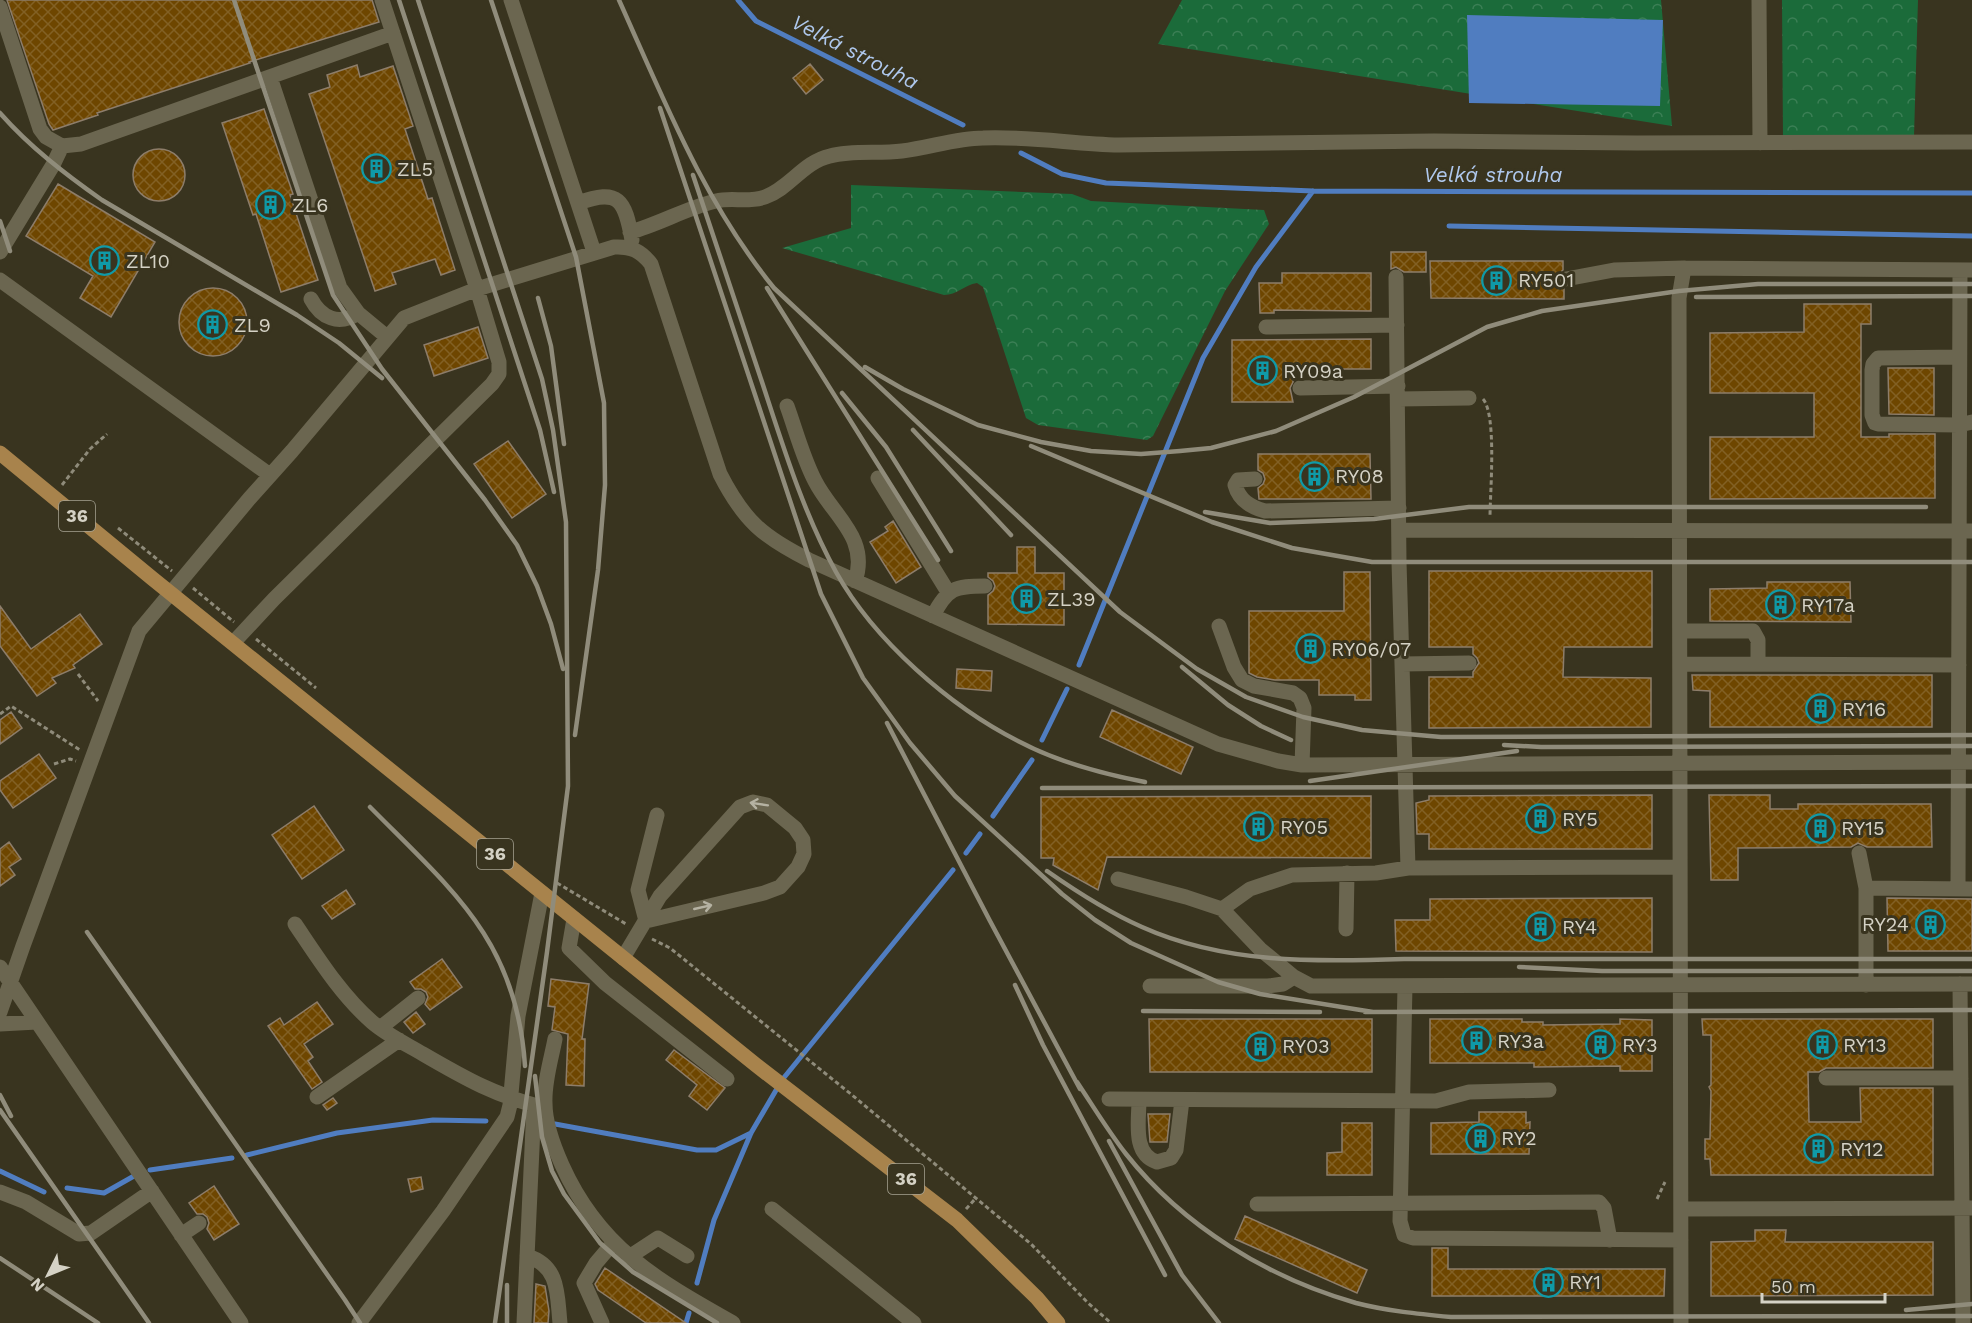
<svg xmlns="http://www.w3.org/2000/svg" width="1972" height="1323" viewBox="0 0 1972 1323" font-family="'Work Sans',sans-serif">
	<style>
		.forest { fill: url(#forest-crowns) }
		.water { fill: #507dc0 }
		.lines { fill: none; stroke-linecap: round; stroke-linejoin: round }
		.stream { stroke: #507dc0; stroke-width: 5 }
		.building { fill: url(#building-cross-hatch); stroke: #8d7d6a; stroke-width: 1.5 }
		.path { stroke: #8f8b7a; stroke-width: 3; stroke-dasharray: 4.5 3; stroke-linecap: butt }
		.minor { stroke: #6b6650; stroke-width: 15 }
		.major { stroke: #a8834c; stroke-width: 15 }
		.rail { stroke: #908c7b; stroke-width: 4.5 }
		.oneway { stroke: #b5b2a2 }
		.labels { text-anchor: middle; stroke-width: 6; stroke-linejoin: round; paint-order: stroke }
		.shield { fill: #39341f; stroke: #a6a393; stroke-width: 1.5 }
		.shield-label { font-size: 18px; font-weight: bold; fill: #d5d2c5 }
		.poi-label { font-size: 20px; fill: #d5d2c5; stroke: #39341f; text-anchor: start }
		.water-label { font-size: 21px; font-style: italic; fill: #afc8ed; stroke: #39341f }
	</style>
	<defs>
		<pattern id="forest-crowns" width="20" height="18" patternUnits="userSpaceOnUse" patternTransform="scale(1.5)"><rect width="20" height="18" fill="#1b6b3a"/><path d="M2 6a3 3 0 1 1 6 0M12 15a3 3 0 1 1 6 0" fill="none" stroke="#3b7f55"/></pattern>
		<pattern id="building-cross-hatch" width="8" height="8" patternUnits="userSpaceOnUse" patternTransform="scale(1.5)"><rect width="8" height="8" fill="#6e4600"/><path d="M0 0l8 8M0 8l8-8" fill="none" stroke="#826024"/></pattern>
	</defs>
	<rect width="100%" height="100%" fill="#39341f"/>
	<path class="forest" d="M1182,0H1661L1672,126L1158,44Z
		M1782,0H1918L1914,136L1783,139Z
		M851,185L1072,194L1091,201L1264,210L1269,224L1225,291L1153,436L1147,440L1038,425L1026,418L983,287L977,283C964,285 957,295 944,295L782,248L851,228Z"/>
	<path class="water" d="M1467,15L1663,20L1660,106L1469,103Z"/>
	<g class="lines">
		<path class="stream" d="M738,0L756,21L963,125
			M1021,153L1062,174L1106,183L1313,191L1972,193
			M1449,226L1972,236
			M1079,665L1203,358L1256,267L1313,191
			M1042,740L1067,689
			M993,816L1032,760
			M966,853L980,834
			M555,1124L697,1150H716L751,1133
			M247,1155L337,1133L433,1120L486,1121
			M150,1170L232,1158
			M0,1171L44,1192
			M67,1188L104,1193L134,1176
			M697,1283L714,1220L751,1133L782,1080L953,870
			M686,1323L689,1313"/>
	</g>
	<path class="building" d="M7,0H372L379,22L249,62L250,63L97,113L98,115L53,130L49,124Z
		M810,64L823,80L806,94L793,78Z
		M357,65L360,77L393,66L413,126L405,129L428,199L432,198L455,270L441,275L435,259L392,273L396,284L375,291L309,94L330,87L327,75Z
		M264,109L293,194L290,195L318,280L281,292L256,214L253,215L222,123Z
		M133 175a26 26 0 1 1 52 0a26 26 0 1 1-52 0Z
		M58,184L155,242L111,317L80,298L93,276L26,236Z
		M1391,252H1426V272H1404L1396,267L1391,269Z
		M1430,261H1563V270L1557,275L1556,280L1559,286L1564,288V299L1431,298Z
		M1282,273H1371V311L1274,310V313H1260L1259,283H1282Z
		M179 322a34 34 0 1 1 68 0a34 34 0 1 1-68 0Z
		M1804,304H1871V324H1861V437H1889V434H1935V498L1710,499V437H1814V393H1710V333L1804,332Z
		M478,327L488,358L434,376L424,345Z
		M1371,339V369H1293V382L1290,388L1293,402H1232V340Z
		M1888,368H1934V415L1889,414Z
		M508,441L546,494L512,518L474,464Z
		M1258,454H1370L1371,499H1259L1258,488L1263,484L1265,479L1263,473L1258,470Z
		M893,521L921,567L896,583L870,542L888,531L885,527Z
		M1017,547H1035V573H1064V625L988,624V595L993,591L995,586L993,581L988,577V573H1017Z
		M1429,571H1652V647H1564L1563,677L1651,678V727L1429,728V677H1473V672L1479,663L1477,658L1473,654V647H1429Z
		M1344,572H1370L1371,700H1355V695H1319V680H1275L1257,677L1249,673V611H1344Z
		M1767,582H1850L1851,622L1710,621V589L1767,588Z
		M0,606L31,649L80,614L102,644L73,665L75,668L52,678L56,683L37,696L0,646Z
		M957,669L992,671L991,691L956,688Z
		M1692,675H1932V727H1710V691L1693,690Z
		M1112,710L1193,747L1181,774L1100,737Z
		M11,712L22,728L0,744V720Z
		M39,754L56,778L13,808L0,790V781Z
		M1652,795V849H1429V834H1417L1416,803L1429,800V796Z
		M1709,795H1770V809H1798V804H1931L1932,847H1867L1858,843L1851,847L1738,848V880H1711Z
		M1371,796V858L1107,857L1098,890L1053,865L1054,858H1041V797Z
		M314,806L344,850L302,879L272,835Z
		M9,842L21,859L9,867L15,875L0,886V849Z
		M346,890L355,904L332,919L322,906Z
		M1652,898V952L1396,951L1395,920H1430V899Z
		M1887,898L1972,899V951H1888Z
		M442,959L462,987L430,1010L425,1004L428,997L426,992L421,989H415L410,982Z
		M551,979L589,984L582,1039H585L584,1086L566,1085L568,1034L552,1030L555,1007L548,1006Z
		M317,1002L333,1024L304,1044L313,1057L308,1061L322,1082L312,1089L268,1026L280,1018L284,1025Z
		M416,1012L425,1024L413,1033L404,1022Z
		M1149,1019H1372V1072H1150Z
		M1430,1019H1522V1022H1543V1025L1620,1024V1019L1652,1020V1071H1620V1066L1534,1067V1063H1430Z
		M1702,1019H1933V1068H1826L1819,1072H1808L1809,1122H1861L1860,1088H1933V1175H1711L1710,1159H1705V1139H1710L1711,1091L1709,1087L1711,1085V1035H1703Z
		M674,1050L725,1088L707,1110L689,1096L697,1085L666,1060Z
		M333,1098L337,1103L327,1110L323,1105Z
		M1479,1112H1526V1123L1530,1122L1529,1154H1431V1123L1479,1122Z
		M1148,1114H1170L1167,1142H1150Z
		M1342,1123H1372V1175H1327V1153L1342,1152Z
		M421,1177L423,1189L411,1192L408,1179Z
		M214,1186L239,1224L214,1240L207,1229L209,1223L207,1217L203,1214H197L189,1203Z
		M1245,1216L1367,1270L1357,1293L1235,1239Z
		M1755,1230H1786L1785,1242H1933V1295L1711,1296V1242L1755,1241Z
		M1432,1248H1448V1269H1665L1664,1296H1432Z
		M605,1268L686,1323H646L598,1290L595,1284Z
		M536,1284L545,1286L549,1311L548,1323H534Z"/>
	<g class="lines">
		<path class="path" d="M1483,399C1497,415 1490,493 1490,517
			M62,485L90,449L107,434
			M118,528L172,571
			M193,588L234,622
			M256,639L316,688
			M78,674L98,701
			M0,714L11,706L80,750
			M54,764L70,759L76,761
			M557,883L626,924
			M652,939L670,948L852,1095L1031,1244L1088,1303L1111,1323
			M1657,1199L1665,1182
			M966,1209L976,1198"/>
		<path class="minor" d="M511,0L594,252
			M1759,0L1760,143
			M0,7L40,129L46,137L62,146L81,144L393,33
			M270,77L340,288L358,313L387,337
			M578,203C619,188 625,200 632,240
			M630,232C660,224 686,208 716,201C732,197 748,203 765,197C790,188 803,162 830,156C853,150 878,154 902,151C929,148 956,138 983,138C1029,136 1074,144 1119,145L1434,141L1637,143L1972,142
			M0,252L53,165L62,146
			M1566,279L1614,270L1684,268L1972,270
			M0,280L270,475
			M311,299C321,318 339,326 358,313
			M1266,327L1397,325
			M1959,357L1878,358L1873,364L1872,370V415L1875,423L1878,424L1959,425L1972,422
			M1300,388L1398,386
			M1398,399L1469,398
			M787,406C796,431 803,458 815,481C832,515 870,538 855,581
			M878,478L948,592
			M1255,479L1238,480L1235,485C1239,500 1250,507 1265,511L1399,508
			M1399,530L1972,531
			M933,616C947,588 955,586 985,586
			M1219,626L1234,667L1242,680L1254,686L1293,693L1300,698L1304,708L1302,765
			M1680,631H1753L1758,640V664
			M233,643L274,599L492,384L499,374V362L477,289L382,0
			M1402,664L1469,663
			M1680,664L1959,665
			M1859,853L1866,888
			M1408,868L1680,867
			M1118,879L1186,897L1222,909L1260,949L1294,977L1311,986L1972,984
			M1958,889L1960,270
			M1222,909L1250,889L1292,875L1376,873L1408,868L1399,562L1396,277
			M574,919L569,948L605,983L727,1079
			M646,921L638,890L657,815
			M295,924C318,958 341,995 372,1022C387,1035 406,1044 423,1054C466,1079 496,1096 545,1108
			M1346,929L1347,873
			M623,958L660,896L740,807L753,802L767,805L795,828L803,840L804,854L798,867L780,887L764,893L646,921
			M0,967L241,1323
			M1960,984L1963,1323
			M1866,985V888L1972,889
			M1150,986H1268L1283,984L1294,977
			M1405,986L1400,1221L1404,1235L1413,1238L1681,1240
			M0,1012L23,946L139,631L249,499L292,451L404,318L477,289L614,247C631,246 641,251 651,264L720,474C744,521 763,537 809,560L1218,744L1278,761L1302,765L1972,762
			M0,1024L37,1022
			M380,1028L418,998
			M555,1039C551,1060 544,1082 545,1103C545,1124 553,1145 562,1165C599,1248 657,1280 733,1323
			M1826,1078H1961
			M317,1097L399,1040
			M1109,1099L1436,1101L1469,1092L1549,1090
			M1139,1100C1139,1121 1132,1154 1157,1162L1171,1158L1176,1150L1182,1100
			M0,1192L26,1202L79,1234L91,1233L152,1191
			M1257,1204L1596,1202H1599L1604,1208L1610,1240
			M772,1209L914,1323
			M1681,1209L1972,1208
			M181,1235L199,1223
			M527,1256C560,1266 557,1295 560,1323
			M629,1257L658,1238L687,1256
			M359,1323L443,1211L507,1117L510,1105L518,1016L542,893
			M524,1323L534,1105
			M602,1323L584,1283L596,1263L613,1243
			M1681,1323L1679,298L1684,268"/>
		<path class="major" d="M0,453L153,579L756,1065L957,1220L1037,1298L1058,1323"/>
		<path class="rail" d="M234,0L333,295L382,369L485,500L517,545L537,586L551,624L563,669
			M399,0L540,430L554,492
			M418,0L542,379L553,430L566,522L568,786L547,952L495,1323
			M491,0L576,257L604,403L605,485L598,570L575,735
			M619,0C664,100 704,202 774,288L1120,612L1197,669L1246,697L1303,717L1362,730L1441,737L1972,735
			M660,108L821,594L863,678L910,743L955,796L1062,894L1095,920L1131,943L1218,982L1260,994L1373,1012
			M0,113C30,147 65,174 102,200L297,315L339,343L382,378
			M693,175C716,244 739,313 762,382C783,446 803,512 836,572C874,640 950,707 1020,742C1058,762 1103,774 1145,782
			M0,221L10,251
			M767,288L938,560
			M1696,297L1972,296
			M538,298L551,346L564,444
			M865,367L903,389L978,425L1041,442L1091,451L1141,454L1180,451L1211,448L1276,431L1354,397L1487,327L1542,311L1679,291L1758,284H1972
			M842,393L886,447L951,551
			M913,430L1011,535
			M1031,446L1212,522L1292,548L1372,562H1972
			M1205,512L1270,523L1374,519L1469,507H1926
			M1182,667L1228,705L1261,726L1291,740
			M887,723L990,921L1080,1089
			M1504,745L1541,747L1972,746
			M1310,781L1517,751
			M1042,788L1972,786
			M370,807C452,890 517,941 525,1066
			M1047,871C1077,892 1108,912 1142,927C1224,964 1316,962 1404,959H1972
			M87,932L345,1300L360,1323
			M1519,967L1602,971H1972
			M1015,985L1043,1045L1165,1275
			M1143,1011L1320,1012
			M1365,1012L1972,1010
			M535,1076L542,1137L552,1171L564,1194L600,1243L633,1272L717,1323
			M1077,1082C1093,1106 1108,1131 1126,1154C1183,1226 1268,1278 1356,1303C1387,1311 1419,1314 1451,1317L1972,1316
			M0,1095L11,1116
			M0,1110L149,1323
			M1109,1141L1182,1275L1219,1323
			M0,1258L98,1323
			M1906,1310L1972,1304
			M507,1323V1285"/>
	</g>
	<defs><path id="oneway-shaft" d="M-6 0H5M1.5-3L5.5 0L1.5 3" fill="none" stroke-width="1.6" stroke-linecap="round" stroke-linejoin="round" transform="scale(1.5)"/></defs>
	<g class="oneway">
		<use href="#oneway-shaft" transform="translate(759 804) rotate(-171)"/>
		<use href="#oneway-shaft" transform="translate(703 907) rotate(-13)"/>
	</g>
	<defs>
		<symbol id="building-ring" viewBox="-11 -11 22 22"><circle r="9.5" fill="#39341f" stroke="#0f9aa8" stroke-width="1.5"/><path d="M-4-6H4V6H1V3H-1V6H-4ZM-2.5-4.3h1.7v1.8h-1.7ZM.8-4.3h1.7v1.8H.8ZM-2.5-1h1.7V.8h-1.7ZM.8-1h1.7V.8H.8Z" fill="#0f9aa8"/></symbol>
	</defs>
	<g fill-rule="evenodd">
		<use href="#building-ring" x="360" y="152" width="33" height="33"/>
		<use href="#building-ring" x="254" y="188" width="33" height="33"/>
		<use href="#building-ring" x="88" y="244" width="33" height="33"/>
		<use href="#building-ring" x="1480" y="264" width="33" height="33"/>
		<use href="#building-ring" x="196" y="308" width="33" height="33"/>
		<use href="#building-ring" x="1246" y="354" width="33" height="33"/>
		<use href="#building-ring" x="1298" y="460" width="33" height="33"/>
		<use href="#building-ring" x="1010" y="582" width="33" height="33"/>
		<use href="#building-ring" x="1764" y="588" width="33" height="33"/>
		<use href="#building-ring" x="1294" y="632" width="33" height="33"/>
		<use href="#building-ring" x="1804" y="692" width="33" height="33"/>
		<use href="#building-ring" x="1524" y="802" width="33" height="33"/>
		<use href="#building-ring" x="1242" y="810" width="33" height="33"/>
		<use href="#building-ring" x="1804" y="812" width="33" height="33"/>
		<use href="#building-ring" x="1914" y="908" width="33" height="33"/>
		<use href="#building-ring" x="1524" y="910" width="33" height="33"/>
		<use href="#building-ring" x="1460" y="1024" width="33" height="33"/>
		<use href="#building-ring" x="1584" y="1028" width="33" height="33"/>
		<use href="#building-ring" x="1806" y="1028" width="33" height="33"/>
		<use href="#building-ring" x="1244" y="1030" width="33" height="33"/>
		<use href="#building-ring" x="1464" y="1122" width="33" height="33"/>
		<use href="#building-ring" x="1802" y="1132" width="33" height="33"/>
		<use href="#building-ring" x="1532" y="1266" width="33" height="33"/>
	</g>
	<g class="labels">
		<g class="shield">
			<rect x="59" y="501" width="36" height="30" rx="4.5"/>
			<rect x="477" y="839" width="36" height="30" rx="4.5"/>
			<rect x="888" y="1164" width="36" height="30" rx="4.5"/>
		</g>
		<g class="shield-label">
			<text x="77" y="522">36</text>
			<text x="495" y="860">36</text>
			<text x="906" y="1185">36</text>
		</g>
		<g class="poi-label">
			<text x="397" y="176">ZL5</text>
			<text x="292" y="212">ZL6</text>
			<text x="126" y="268">ZL10</text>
			<text x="1518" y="287">RY501</text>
			<text x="234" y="332">ZL9</text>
			<text x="1283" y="378">RY09a</text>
			<text x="1335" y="483">RY08</text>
			<text x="1047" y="606">ZL39</text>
			<text x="1801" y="612">RY17a</text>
			<text x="1331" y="656">RY06/07</text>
			<text x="1842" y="716">RY16</text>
			<text x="1562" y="826">RY5</text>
			<text x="1280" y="834">RY05</text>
			<text x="1841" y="835">RY15</text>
			<text x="1909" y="931" text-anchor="end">RY24</text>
			<text x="1562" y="934">RY4</text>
			<text x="1497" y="1048">RY3a</text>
			<text x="1622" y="1052">RY3</text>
			<text x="1843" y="1052">RY13</text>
			<text x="1282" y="1053">RY03</text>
			<text x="1501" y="1145">RY2</text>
			<text x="1840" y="1156">RY12</text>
			<text x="1569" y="1289">RY1</text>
		</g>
		<g class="water-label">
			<text transform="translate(855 52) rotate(27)" y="7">Velká strouha</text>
			<text x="1493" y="182">Velká strouha</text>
		</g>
	</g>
	<g transform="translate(48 1275) rotate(227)" stroke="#39341f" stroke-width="4.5" paint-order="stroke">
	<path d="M0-4.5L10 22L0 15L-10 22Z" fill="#d5d2c5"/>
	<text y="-9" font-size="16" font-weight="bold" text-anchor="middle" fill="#d5d2c5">N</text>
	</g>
	<path d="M1762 1293v9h123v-9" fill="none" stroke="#d5d2c5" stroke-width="3"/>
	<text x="1771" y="1293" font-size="18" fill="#d5d2c5" stroke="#39341f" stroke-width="4.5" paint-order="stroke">50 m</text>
</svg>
